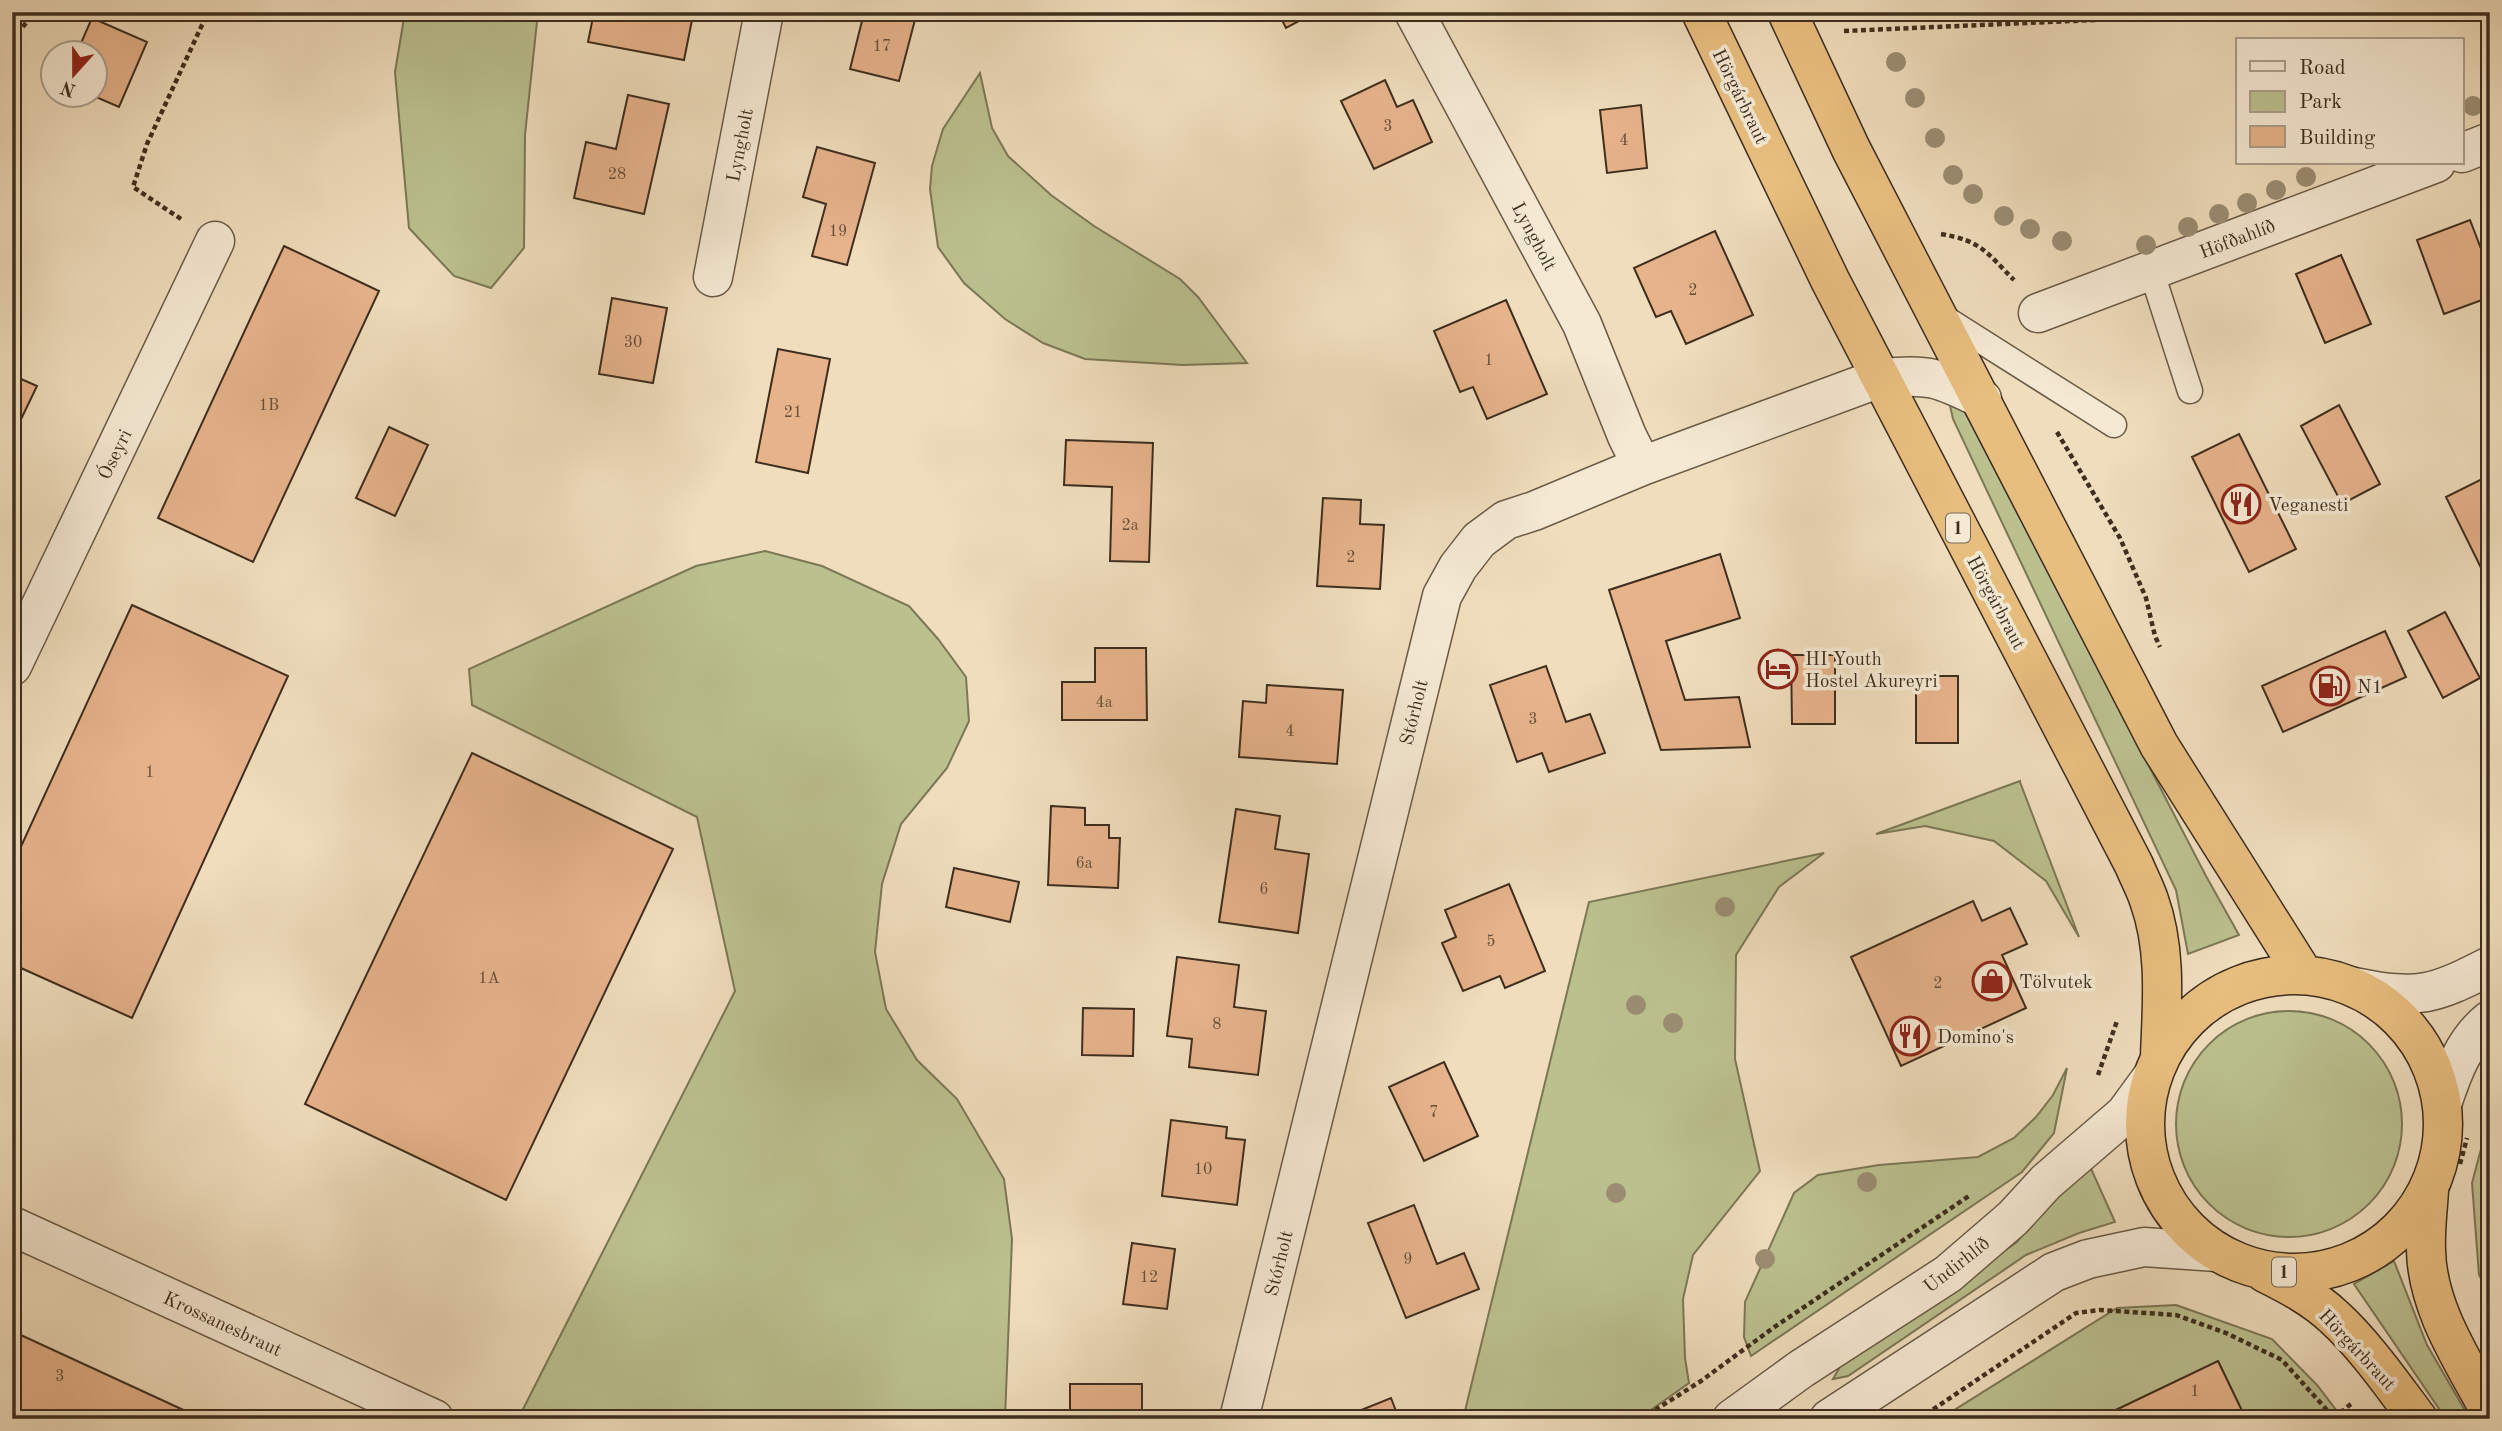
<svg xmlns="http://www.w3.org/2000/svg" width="2502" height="1431" viewBox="0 0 2502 1431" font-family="'Old Standard TT',serif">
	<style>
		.green { fill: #bbc08f; stroke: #7c7756; stroke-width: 2 }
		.building { fill: #e6b38b; stroke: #3e2e1e; stroke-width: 2 }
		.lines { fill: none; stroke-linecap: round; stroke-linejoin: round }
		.service-casing { stroke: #6a5a46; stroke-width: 27 }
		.minor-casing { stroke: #6a5a46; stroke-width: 41 }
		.tertiary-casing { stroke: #6a5a46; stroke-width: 41 }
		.trunk-casing { stroke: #3e2e1e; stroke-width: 41 }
		.path { stroke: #3e2e1e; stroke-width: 4.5; stroke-dasharray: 5 3.5; stroke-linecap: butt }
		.service { stroke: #f5e9d3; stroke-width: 24 }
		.minor { stroke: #f5e9d3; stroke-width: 38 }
		.tertiary { stroke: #f5e9d3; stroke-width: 38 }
		.trunk { stroke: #e8be7e; stroke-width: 38 }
		.tree { fill: #9b8d72 }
		.labels { text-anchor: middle; stroke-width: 7; stroke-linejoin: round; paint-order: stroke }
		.number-label { font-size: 16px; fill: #684f39 }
		.shield { fill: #f5e9d3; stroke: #756654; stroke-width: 2 }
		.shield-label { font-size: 18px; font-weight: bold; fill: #3e2e1e }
		.street-label { font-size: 19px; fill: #3e2e1e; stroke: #f5e9d3 }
		.poi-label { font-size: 19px; fill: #3e2e1e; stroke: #f5e9d3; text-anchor: start }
	</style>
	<rect width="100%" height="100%" fill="#efddbc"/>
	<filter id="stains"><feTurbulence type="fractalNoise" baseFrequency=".00286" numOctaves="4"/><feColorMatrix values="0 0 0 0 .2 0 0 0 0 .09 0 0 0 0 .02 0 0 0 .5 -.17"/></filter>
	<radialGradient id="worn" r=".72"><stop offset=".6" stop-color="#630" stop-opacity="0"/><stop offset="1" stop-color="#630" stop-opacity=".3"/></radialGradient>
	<path class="green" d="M405,12H538L525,135L524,248L491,288L454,276L409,228L395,72Z
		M980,73L992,128L1008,156L1051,195L1094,226L1180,279L1198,297L1247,363L1183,365L1085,359L1043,343L1005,319L964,283L938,247L930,189L932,166L943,129Z
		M1946,388L1965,412L2206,876L2239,935L2188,954L2176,890L1953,419Z
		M765,551L822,566L909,606L938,639L966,677L969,721L947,768L901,824L882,884L875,952L886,1009L917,1060L957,1099L1004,1179L1012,1239L1005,1419H518L735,991L697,817L472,705L469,669L696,566Z
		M2020,781V782L2079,937L2046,881L1994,841L1925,826L1876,834Z
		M1824,853L1779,887L1736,955L1735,1059L1760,1171L1693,1255L1683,1299L1685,1358L1689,1383L1638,1419H1463L1589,902Z
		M2176 1124a113 113 0 1 1 226 0a113 113 0 1 1-226 0Z
		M2067,1068L2054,1133L2022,1172L1751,1356L1744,1337L1745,1302L1794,1193L1818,1175L1879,1165L1978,1157L2014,1138L2036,1117L2053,1095Z
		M2490,1115V1294L2479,1275L2472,1183Z
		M2088,1162L2115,1222L2079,1233L2026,1255L1848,1376L1833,1379L1841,1365L2017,1242L2059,1191Z
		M2394,1261L2427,1345L2470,1419H2446L2354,1284Z
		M2176,1305L2272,1339L2317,1385L2343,1419H2246L2218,1361L2097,1419H1940L2117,1308Z"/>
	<path class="building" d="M594,12H670V16L692,20L684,60L588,42Z
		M827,12H917L899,81L850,69L862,21Z
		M1278,12H1316L1286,28Z
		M92,18L147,42L119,107L89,94H94V52H77Z
		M1385,80L1397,107L1413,100L1432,142L1374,169L1341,101Z
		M628,95L669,104L644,214L574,198L586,142L616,149Z
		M1641,105L1647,168L1607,173L1600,110Z
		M817,147L875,163L847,265L812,256L826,204L803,197Z
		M2470,220L2490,272V297L2444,314L2417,240Z
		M1715,231L1753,315L1686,344L1671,311L1656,317L1634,268Z
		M284,246L379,291L253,562L158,518Z
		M2341,255L2371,324L2325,343L2296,274Z
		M612,298L667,308L653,383L599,374Z
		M1506,300L1547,394L1487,419L1473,387L1460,392L1434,331Z
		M778,349L830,359L808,473L756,462Z
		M12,375L37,386L12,438Z
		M2339,405L2380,484L2342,504L2301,426Z
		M389,427L428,445L395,516L356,498Z
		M2239,434L2296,549L2249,572L2192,457Z
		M1066,440L1153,443L1149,562L1110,561L1112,487L1064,485Z
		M2490,475V586L2446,497Z
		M1323,498L1361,500L1360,524L1384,525L1380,589L1317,586Z
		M1720,554L1740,618L1666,641L1685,700L1739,697L1750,747L1661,750L1609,590Z
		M132,605L288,676L132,1018L12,964V866Z
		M2445,612L2480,678L2443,698L2408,631Z
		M2385,631L2406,677L2283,732L2262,686Z
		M1095,648H1146L1147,720H1062V682H1095Z
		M1791,655H1835V724H1792Z
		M1546,666L1566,722L1590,714L1605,753L1549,772L1542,753L1517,762L1490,685Z
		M1916,676H1958V743H1916Z
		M1267,685L1343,690L1337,764L1239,757L1243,701L1266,703Z
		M472,753L673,849L506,1200L305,1104Z
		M1051,806L1085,808V825H1109V838H1120L1118,888L1048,885Z
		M1236,809L1280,816L1275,849L1309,854L1298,933L1219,922Z
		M954,868L1019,882L1010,922L946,907Z
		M1509,884L1545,971L1505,988L1500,976L1463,991L1442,943L1456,937L1445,910Z
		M1973,901L1982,921L2010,908L2027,944L2002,955L2026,1008L1901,1066L1851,957Z
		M1177,957L1239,965L1234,1007L1266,1011L1258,1075L1189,1067L1192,1039L1167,1036Z
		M1083,1008L1134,1009L1133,1056L1082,1055Z
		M1444,1062L1478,1136L1424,1161L1389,1087Z
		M1171,1120L1227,1127L1226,1138L1245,1140L1237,1205L1162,1196Z
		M1414,1205L1437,1264L1464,1253L1479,1289L1406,1318L1368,1223Z
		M1132,1243L1175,1249L1167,1309L1123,1304Z
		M12,1331L203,1419H12Z
		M2218,1361L2246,1419H2097Z
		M1070,1384H1142V1419H1070Z
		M1391,1398L1399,1419H1339Z"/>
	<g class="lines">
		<defs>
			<path id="service" d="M2151,270L2190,391
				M1940,315L2114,425"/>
			<path id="minor" d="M1414,12L1582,324L1627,436L1642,466
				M2462,153L2490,142
				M713,277L764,12
				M2038,313L2436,163
				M12,666L215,241
				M2355,987C2419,1000 2433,995 2490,966
				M2442,1104C2452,1074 2464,1040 2490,1020
				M1239,1419L1442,596L1458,567L1479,540L1506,520L1534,511L1642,466L1880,378C1930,374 1938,377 1982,399
				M1732,1419L1801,1369L1948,1274L2013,1218L2046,1182L2125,1114L2152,1077
				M1829,1419L2054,1272L2088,1259L2144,1247L2217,1252"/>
			<path id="tertiary" d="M12,1226L434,1419"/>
			<path id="trunk" d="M1701,12L1830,280L2134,865C2139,877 2145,888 2149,900C2167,950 2162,1004 2160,1056
				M1787,12L1851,149L2159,745L2304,975
				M2145 1124a149 149 0 1 1 298 0a149 149 0 1 1-298 0Z
				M2429,1190C2428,1209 2425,1230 2426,1250C2427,1308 2463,1361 2490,1411
				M2265,1273C2289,1285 2314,1298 2334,1317C2364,1344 2394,1387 2418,1419"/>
		</defs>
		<use href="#service" class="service-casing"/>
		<use href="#minor" class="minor-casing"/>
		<use href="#tertiary" class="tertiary-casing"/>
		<use href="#trunk" class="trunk-casing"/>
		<path class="path" d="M1844,31L2116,19
			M12,40L35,12
			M181,219L133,187L147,144L208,12
			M1941,234C1982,241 1986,252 2014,280
			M2057,432L2120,538L2146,598L2155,636L2160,647
			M2098,1075L2117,1021
			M2460,1164L2467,1138
			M2334,1418L2352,1403
			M1641,1419L1701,1381L1773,1328L1969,1196
			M1919,1419L2076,1313L2100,1310L2176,1315L2226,1333L2282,1360L2335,1419"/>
		<use href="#service" class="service"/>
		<use href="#minor" class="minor"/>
		<use href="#tertiary" class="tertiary"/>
		<use href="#trunk" class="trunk"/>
	</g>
	<g class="tree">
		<circle cx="1896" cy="62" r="10"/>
		<circle cx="1915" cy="98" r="10"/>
		<circle cx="2473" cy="106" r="10"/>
		<circle cx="1935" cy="138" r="10"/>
		<circle cx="1953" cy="175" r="10"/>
		<circle cx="2306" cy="177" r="10"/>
		<circle cx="2276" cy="190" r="10"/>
		<circle cx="1973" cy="194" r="10"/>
		<circle cx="2247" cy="203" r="10"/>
		<circle cx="2219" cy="214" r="10"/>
		<circle cx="2004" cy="216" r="10"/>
		<circle cx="2188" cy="227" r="10"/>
		<circle cx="2030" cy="229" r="10"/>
		<circle cx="2062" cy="241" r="10"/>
		<circle cx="2146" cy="245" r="10"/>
		<circle cx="1725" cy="907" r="10"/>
		<circle cx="1636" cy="1005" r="10"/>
		<circle cx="1673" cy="1023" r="10"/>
		<circle cx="1867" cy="1182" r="10"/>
		<circle cx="1616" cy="1193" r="10"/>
		<circle cx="1765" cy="1259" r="10"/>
	</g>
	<defs>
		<symbol id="restaurant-ring" viewBox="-11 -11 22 22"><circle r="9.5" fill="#f5e9d3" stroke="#8f2418" stroke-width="1.5"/><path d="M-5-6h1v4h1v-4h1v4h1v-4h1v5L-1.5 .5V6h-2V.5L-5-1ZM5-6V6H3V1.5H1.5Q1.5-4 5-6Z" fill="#8f2418"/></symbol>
		<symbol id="hotel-ring" viewBox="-11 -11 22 22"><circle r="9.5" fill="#f5e9d3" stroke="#8f2418" stroke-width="1.5"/><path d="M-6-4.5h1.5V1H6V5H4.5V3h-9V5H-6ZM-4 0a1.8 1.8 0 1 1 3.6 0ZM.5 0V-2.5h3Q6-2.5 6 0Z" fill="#8f2418"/></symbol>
		<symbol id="fuel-ring" viewBox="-11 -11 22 22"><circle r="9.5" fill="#f5e9d3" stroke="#8f2418" stroke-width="1.5"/><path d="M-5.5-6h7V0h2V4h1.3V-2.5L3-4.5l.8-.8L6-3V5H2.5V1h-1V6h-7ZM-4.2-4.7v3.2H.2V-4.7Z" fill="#8f2418"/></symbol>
		<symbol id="shop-ring" viewBox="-11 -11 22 22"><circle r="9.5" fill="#f5e9d3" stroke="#8f2418" stroke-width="1.5"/><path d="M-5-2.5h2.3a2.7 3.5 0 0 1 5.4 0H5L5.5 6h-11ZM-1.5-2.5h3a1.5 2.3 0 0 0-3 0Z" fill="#8f2418"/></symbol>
	</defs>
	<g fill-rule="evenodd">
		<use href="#restaurant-ring" x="2219" y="482" width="44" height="44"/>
		<use href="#hotel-ring" x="1756" y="647" width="44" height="44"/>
		<use href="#fuel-ring" x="2308" y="664" width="44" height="44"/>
		<use href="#shop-ring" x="1970" y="959" width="44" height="44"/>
		<use href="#restaurant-ring" x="1888" y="1014" width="44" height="44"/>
	</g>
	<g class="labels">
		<g class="number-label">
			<text x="882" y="51">17</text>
			<text x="1388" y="131">3</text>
			<text x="1624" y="145">4</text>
			<text x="617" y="179">28</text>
			<text x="838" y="236">19</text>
			<text x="1693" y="295">2</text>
			<text x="633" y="347">30</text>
			<text x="1489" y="365">1</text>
			<text x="269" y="410">1B</text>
			<text x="793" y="417">21</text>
			<text x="1130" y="530">2a</text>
			<text x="1351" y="562">2</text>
			<text x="1104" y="707">4a</text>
			<text x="1533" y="724">3</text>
			<text x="1290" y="736">4</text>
			<text x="150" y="777">1</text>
			<text x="1084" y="868">6a</text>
			<text x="1264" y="894">6</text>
			<text x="1491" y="946">5</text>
			<text x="489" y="983">1A</text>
			<text x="1938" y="988">2</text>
			<text x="1217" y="1029">8</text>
			<text x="1434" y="1117">7</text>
			<text x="1203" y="1174">10</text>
			<text x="1408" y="1264">9</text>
			<text x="1149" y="1282">12</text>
			<text x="60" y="1381">3</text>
			<text x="2195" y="1396">1</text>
		</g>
		<g class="shield">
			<rect x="1946" y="513.5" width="24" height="29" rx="5"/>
			<rect x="2272" y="1257.5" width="24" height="29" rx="5"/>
		</g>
		<g class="shield-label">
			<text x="1958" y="534">1</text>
			<text x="2284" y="1278">1</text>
		</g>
		<g class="street-label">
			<text transform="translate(1741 96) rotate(64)" y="7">Hörgárbraut</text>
			<text transform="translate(739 145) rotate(-79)" y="7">Lyngholt</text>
			<text transform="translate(1535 236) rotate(62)" y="7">Lyngholt</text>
			<text transform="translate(2237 238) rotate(-21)" y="7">Höfðahlíð</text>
			<text transform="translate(114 454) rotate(-64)" y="7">Óseyri</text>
			<text transform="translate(1997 602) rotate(62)" y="7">Hörgárbraut</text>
			<text transform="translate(1413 712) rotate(-76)" y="7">Stórholt</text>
			<text transform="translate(1278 1263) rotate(-76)" y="7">Stórholt</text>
			<text transform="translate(1956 1264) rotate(-38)" y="7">Undirhlíð</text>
			<text transform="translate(223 1323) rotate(25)" y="7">Krossanesbraut</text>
			<text transform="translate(2358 1349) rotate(47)" y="7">Hörgárbraut</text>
		</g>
		<g class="poi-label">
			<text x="2268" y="511">Veganesti</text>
			<text x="1805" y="665">HI Youth<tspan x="1805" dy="22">Hostel Akureyri</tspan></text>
			<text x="2357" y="693">N1</text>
			<text x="2019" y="988">Tölvutek</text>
			<text x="1937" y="1043">Domino's</text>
		</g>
	</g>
	<rect width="2502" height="1431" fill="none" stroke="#efddbc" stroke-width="42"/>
	<rect x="14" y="14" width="2474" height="1403" fill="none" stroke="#3e2e1e" stroke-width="3.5"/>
	<rect x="21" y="21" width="2460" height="1389" fill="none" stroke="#3e2e1e" stroke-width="2"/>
	<rect x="2236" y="38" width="228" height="126" fill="#f5e9d3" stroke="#ac9e8b" stroke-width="2"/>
	<rect x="2250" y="61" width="35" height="10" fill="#f5e9d3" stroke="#ac9e8b" stroke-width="2"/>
	<text x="2299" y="74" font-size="21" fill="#3e2e1e">Road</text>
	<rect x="2250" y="91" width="35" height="21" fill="#bbc08f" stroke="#ac9e8b" stroke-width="2"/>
	<text x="2299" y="108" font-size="21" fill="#3e2e1e">Park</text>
	<rect x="2250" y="126" width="35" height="21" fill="#e6b38b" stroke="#ac9e8b" stroke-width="2"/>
	<text x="2299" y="144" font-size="21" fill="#3e2e1e">Building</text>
	<g transform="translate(74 74) rotate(201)"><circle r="33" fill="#f5e9d3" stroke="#ac9e8b" stroke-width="2"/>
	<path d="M0-5L12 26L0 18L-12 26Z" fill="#8f2418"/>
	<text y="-10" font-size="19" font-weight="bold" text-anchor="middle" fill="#3e2e1e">N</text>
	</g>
	<rect width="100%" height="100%" filter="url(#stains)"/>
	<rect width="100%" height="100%" fill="url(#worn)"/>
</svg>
